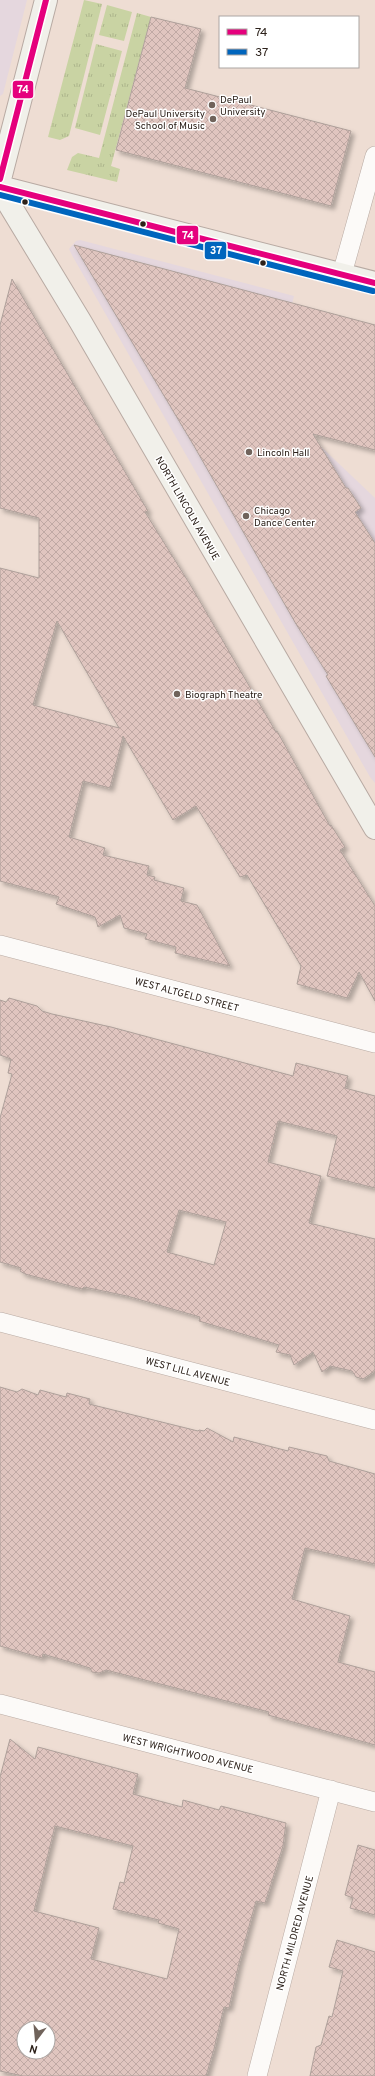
<svg xmlns="http://www.w3.org/2000/svg" width="375" height="2076" viewBox="0 0 375 2076" font-family="Overpass,sans-serif">
	<style>
		.commercial { fill: #e5d7de }
		.grass { fill: url(#grass-tufts) }
		.building { fill: url(#building-cross-hatch); stroke: #aea09a; fill-rule: evenodd; filter: url(#shadow) }
		.lines { fill: none; stroke-linecap: round; stroke-linejoin: round }
		.minor-casing { stroke: #b8aaa3; stroke-width: 20 }
		.secondary-casing { stroke: #b8aaa3; stroke-width: 24 }
		.minor { stroke: #fcfaf8; stroke-width: 19 }
		.secondary { stroke: #f1f0ea; stroke-width: 22 }
		.bus-1-casing { stroke: #fff; stroke-width: 9 }
		.bus-2-casing { stroke: #fff; stroke-width: 9 }
		.bus-1 { stroke: #e5007d; stroke-width: 6 }
		.bus-2 { stroke: #0065bd; stroke-width: 6 }
		.poi-dot { fill: #70635b; stroke: #fff; stroke-width: 1.5 }
		.bus-dot { fill: #2c211a; stroke: #fff; stroke-width: 1.5 }
		.labels { text-anchor: middle; stroke-width: 3; stroke-linejoin: round; paint-order: stroke }
		.poi-label { font-size: 10px; fill: #2c211a; stroke: #fff; text-anchor: start }
		.street-label { font-size: 10px; fill: #2c211a; stroke: #fff }
		.line-badge { stroke: #fff; stroke-width: 1.5 }
		.badge-label { font-size: 11px; text-anchor: middle; font-weight: bold; fill: #fff }
	</style>
	<defs>
		<pattern id="grass-tufts" width="24" height="20" patternUnits="userSpaceOnUse"><rect width="24" height="20" fill="#c9d3a3"/><path d="M3 7l-1-3M5 7V3M7 7l1-3M15 17l-1-3M17 17v-4M19 17l1-3" fill="none" stroke="#adb58c"/></pattern>
		<pattern id="building-cross-hatch" width="8" height="8" patternUnits="userSpaceOnUse"><rect width="8" height="8" fill="#e0c5bf"/><path d="M0 0l8 8M0 8l8-8" fill="none" stroke="#c0a9a4"/></pattern>
		<filter id="shadow"><feDropShadow dx="3.5" dy="3.5" stdDeviation="2" flood-color="#0004"/></filter>
	</defs>
	<rect width="100%" height="100%" fill="#eeddd3"/>
	<path class="commercial" d="M0,0H27L3,94L0,96Z
		M80,240L294,296L270,391L313,439L375,498V783L370,777L73,257L69,249L76,241Z"/>
	<path class="grass" d="M84,0L102,4L69,136L60,140L48,137Z
		M107,5L132,12L124,41L99,35Z
		M137,13L151,17L111,166L120,169L117,182L67,170L72,157L78,153L99,158Z
		M96,44L122,51L100,135L75,128Z"/>
	<path class="building" d="M151,17L201,29L185,88L351,131L331,206L116,150Z
		M74,245L375,325V450L313,434L346,488H348L361,508L355,512L375,543V757L326,676L328,675L296,624L194,446Z
		M12,279L148,511L145,512L191,586L276,732L277,731L330,826L331,825L345,847L340,850L375,906V1001L359,972L347,998L297,984L301,966L247,875L240,877L196,806L173,820L123,736L110,788L83,781L69,837L105,848L103,855L149,866L147,875L155,877L154,880L184,888L181,901L197,905L230,966L175,953L176,947L145,939L147,934L124,928L120,915L98,927L95,917L56,904L59,897L0,881V568L39,578V518L0,508V325ZM57,621L119,728L33,705Z
		M9,998L37,1006L42,1011L52,1014L111,1027L293,1076L296,1063L348,1076L345,1088L375,1096V1188L327,1176L337,1136L278,1121L268,1162L321,1176L309,1223L375,1239V1371L363,1379L356,1377L352,1371L330,1366L322,1372L313,1352L294,1365L290,1355L276,1352L279,1345L199,1321L200,1317L127,1296L84,1287L82,1289L25,1274L20,1271L21,1268L0,1262V1118L12,1074L8,1073L11,1059L0,1055V1000L6,1002ZM179,1210L226,1222L214,1265L167,1252Z
		M0,1387L17,1392L22,1389L38,1395L40,1390L66,1397L67,1393L90,1399L89,1404L198,1431L199,1430L204,1431L207,1428L233,1442L234,1437L288,1451L289,1447L327,1456L329,1461L375,1474V1564L305,1548L292,1599L350,1616L338,1662L375,1672V1745L268,1715L269,1712L106,1670L99,1673L92,1672L90,1668L43,1654L42,1658L0,1646Z
		M10,1739L35,1759L38,1747L138,1774L133,1794L182,1807L183,1800L219,1810L221,1806L286,1823L283,1846L265,1903L256,1901L239,1963L229,2008L224,2007L214,2049L206,2076H23L0,2071V1777ZM55,1826L133,1846L124,1883L120,1882L113,1909L159,1920L158,1923L179,1929L167,1979L91,1959L99,1928L34,1911ZM24,2028H48V2052H24Z
		M358,1845L375,1850V1915L350,1908L353,1898L345,1895Z
		M337,1940L375,1952V2076H310L316,2047L321,2045L329,2016L332,2017L343,1971L329,1967Z"/>
	<g class="lines">
		<defs>
			<path id="minor" d="M342,274L375,156
				M0,945L375,1043
				M0,1322L375,1420
				M0,1704L375,1802
				M257,2076L331,1790"/>
			<path id="secondary" d="M0,179L46,0
				M0,187L375,283
				M0,189L80,321L375,828"/>
		</defs>
		<use href="#minor" class="minor-casing"/>
		<use href="#secondary" class="secondary-casing"/>
		<use href="#minor" class="minor"/>
		<use href="#secondary" class="secondary"/>
		<defs>
			<path id="bus-1" d="M0,179L46,0
				M0,187L375,283"/>
			<path id="bus-2" d="M0,195L373,291"/>
		</defs>
		<use href="#bus-1" class="bus-1-casing"/>
		<use href="#bus-2" class="bus-2-casing"/>
		<use href="#bus-1" class="bus-1"/>
		<use href="#bus-2" class="bus-2"/>
	</g>
	<g class="poi-dot">
		<circle cx="212" cy="105" r="4"/>
		<circle cx="213" cy="119" r="4"/>
		<circle cx="249" cy="452" r="4"/>
		<circle cx="246" cy="516" r="4"/>
		<circle cx="177" cy="694" r="4"/>
	</g>
	<g class="bus-dot">
		<circle cx="25" cy="202" r="3.5"/>
		<circle cx="143" cy="224" r="3.5"/>
		<circle cx="263" cy="263" r="3.5"/>
	</g>
	<g class="labels">
		<g class="poi-label">
			<text x="220" y="103">DePaul<tspan x="220" dy="12">University</tspan></text>
			<text x="205" y="117" text-anchor="end">DePaul University<tspan x="205" dy="12">School of Music</tspan></text>
			<text x="257" y="456">Lincoln Hall</text>
			<text x="254" y="514">Chicago<tspan x="254" dy="12">Dance Center</tspan></text>
			<text x="185" y="698">Biograph Theatre</text>
		</g>
		<g class="street-label">
			<text transform="translate(188 508) rotate(60)" y="4">NORTH LINCOLN AVENUE</text>
			<text transform="translate(187 994) rotate(15)" y="4">WEST ALTGELD STREET</text>
			<text transform="translate(188 1371) rotate(15)" y="4">WEST LILL AVENUE</text>
			<text transform="translate(188 1753) rotate(14)" y="4">WEST WRIGHTWOOD AVENUE</text>
			<text transform="translate(294 1933) rotate(-75)" y="4">NORTH MILDRED AVENUE</text>
		</g>
	</g>
	<g class="line-badge">
		<rect x="12" y="80" width="22" height="19" rx="4" fill="#e5007d"/>
		<rect x="176" y="225" width="23" height="20" rx="4" fill="#e5007d"/>
		<rect x="204" y="241" width="23" height="19" rx="4" fill="#0065bd"/>
	</g>
	<g class="badge-label">
		<text x="23" y="93">74</text>
		<text x="188" y="239">74</text>
		<text x="216" y="254">37</text>
	</g>
	<rect x="219" y="16" width="140" height="52" fill="#ffffff" stroke="#aba6a3"/>
	<rect x="227" y="29" width="20" height="6" fill="#e5007d" stroke="#aba6a3"/>
	<text x="255" y="36" font-size="12" fill="#2c211a">74</text>
	<rect x="227" y="49" width="20" height="6" fill="#0065bd" stroke="#aba6a3"/>
	<text x="255" y="56" font-size="12" fill="#2c211a">37</text>
	<g transform="translate(36 2040) rotate(196)"><circle r="19" fill="#ffffff" stroke="#aba6a3"/>
	<path d="M0-3L7 15L0 10L-7 15Z" fill="#70635b"/>
	<text y="-6" font-size="11" font-weight="bold" text-anchor="middle" fill="#2c211a">N</text>
	</g>
</svg>
